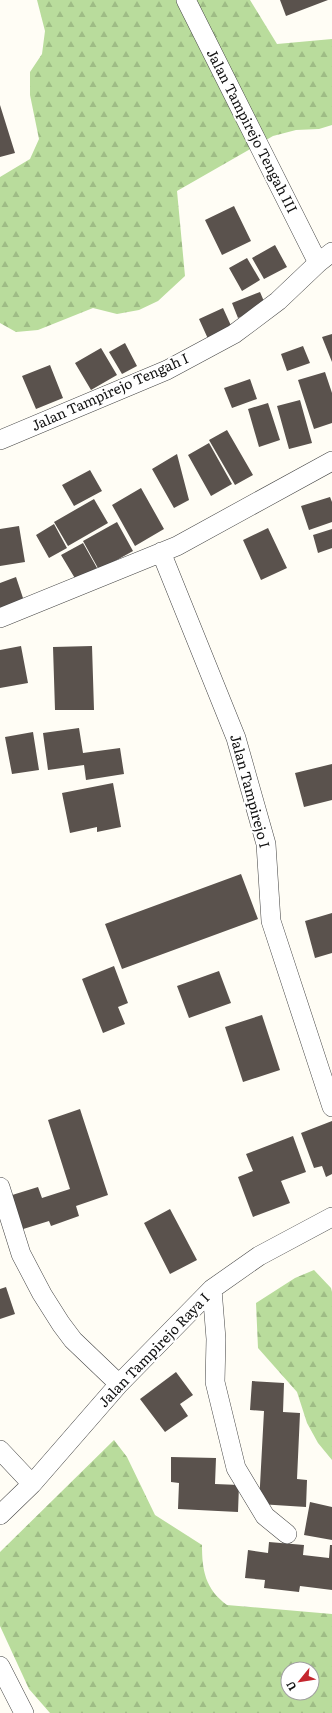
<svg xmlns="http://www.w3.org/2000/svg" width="332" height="1713" viewBox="0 0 332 1713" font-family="Literata,serif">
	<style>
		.forest { fill: url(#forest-firs); fill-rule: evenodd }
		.building { fill: #5a524d }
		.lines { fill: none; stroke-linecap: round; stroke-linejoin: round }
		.street-casing { stroke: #444; stroke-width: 20 }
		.street { stroke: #fff; stroke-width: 19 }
		.labels { text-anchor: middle; stroke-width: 4; stroke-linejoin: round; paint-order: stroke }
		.street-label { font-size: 14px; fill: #111; stroke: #fff }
	</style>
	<defs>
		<pattern id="forest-firs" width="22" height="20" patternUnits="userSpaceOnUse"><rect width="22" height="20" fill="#b9dc9c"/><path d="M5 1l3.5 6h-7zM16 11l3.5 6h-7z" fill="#9ebc85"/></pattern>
	</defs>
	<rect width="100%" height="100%" fill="#fffdf5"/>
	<path class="forest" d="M37,0H250L277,44L332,39V125L319,129L296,130L273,136L177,191L185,276L158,301L139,310L117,314L93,308L38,330L16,332L0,323V177L30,159L39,139L30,95V72L42,54L45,31Z
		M314,1270L331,1288L332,1292V1460L318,1443L307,1423L297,1392L258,1348L256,1303L295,1278Z
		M114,1440L127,1457L155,1515L202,1545C202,1570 205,1589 227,1605L332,1614V1713H50L29,1689L0,1626V1552ZM288,1669H312V1693H288Z"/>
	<path class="building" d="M280,0H328L286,16Z
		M0,105L15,153L0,157Z
		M234,206L251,241L222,255L205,220Z
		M275,245L287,267L264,279L252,258Z
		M247,258L260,280L242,291L229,268Z
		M260,292L266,306L238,318L232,303Z
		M223,308L233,330L209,341L199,319Z
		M332,334V362L322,337Z
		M125,343L137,366L122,374L109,352Z
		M303,346L310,363L287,371L281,354Z
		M101,348L117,375L91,390L75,363Z
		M50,365L63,398L36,409L22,376Z
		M325,372L332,393V423L314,429L298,380Z
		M250,379L257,399L232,408L224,388Z
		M300,400L312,443L289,449L277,406Z
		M268,403L280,440L259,447L248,409Z
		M227,430L253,475L235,485L209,440Z
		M209,443L232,484L211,496L188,455Z
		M177,454L189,500L174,508L152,469Z
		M90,470L102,491L74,506L62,485Z
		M141,488L164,529L135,546L112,505Z
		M330,497L332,502V522L309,530L301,506Z
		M94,499L108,523L68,546L54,522Z
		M117,522L133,551L99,570L83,541Z
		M54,524L67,548L49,558L36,535Z
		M19,526L25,562L0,566V529Z
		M268,528L287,568L261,580L243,540Z
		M332,529V548L318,553L313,535Z
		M83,543L97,568L76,580L61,555Z
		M16,577L25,604L0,612V583Z
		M21,646L28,683L0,688V650Z
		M92,646L94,710H55L53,647Z
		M79,728L83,753L120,748L124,774L86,780L84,765L48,770L43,733Z
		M33,732L39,770L12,774L5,737Z
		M332,764V800L304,807L295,773Z
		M113,783L121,827L97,832V827L70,833L62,793Z
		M241,874L258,919L122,969L105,924Z
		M332,913V953L315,958L305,921Z
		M114,966L128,1003L118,1007L125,1024L103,1033L82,979Z
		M219,971L231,1003L189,1018L177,986Z
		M262,1015L280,1070L243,1082L225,1027Z
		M80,1109L108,1195L76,1206L79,1216L51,1226L49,1221L20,1230L9,1196L38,1187L42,1198L70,1189L48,1120Z
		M332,1121V1174L326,1177L322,1166L314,1168L301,1133Z
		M293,1136L306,1172L281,1181L290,1203L253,1217L238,1177L253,1171L246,1154Z
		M170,1209L197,1260L170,1274L144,1223Z
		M6,1287L15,1314L0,1319V1289Z
		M176,1372L193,1395L180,1404L188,1416L165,1432L140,1399Z
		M252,1381L284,1383L283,1412L300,1413L297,1479L307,1480L306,1507L259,1504L264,1411L250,1410Z
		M171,1457L216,1458L215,1484L239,1485L238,1512L178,1509L179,1483L171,1482Z
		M310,1502L332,1507V1540L304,1535Z
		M269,1542L304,1545L303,1555L329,1558L330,1545H332V1590L300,1586L299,1592L264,1588L265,1580L245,1578L248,1550L268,1553Z"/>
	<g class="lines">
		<defs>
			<path id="street" d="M186,0L318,263
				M0,440L167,370L234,334L278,301L318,263L332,252
				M161,552L236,738L266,844L271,921L332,1107
				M0,618L177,546L332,461
				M0,1187L21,1254L42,1294L61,1324L73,1340L119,1384
				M212,1289L216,1339L215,1382L236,1468L265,1516L287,1534
				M0,1450L32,1484
				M0,1515L32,1484L119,1384L212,1289L259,1256L332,1217
				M0,1666L24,1713"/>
		</defs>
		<use href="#street" class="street-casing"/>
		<use href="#street" class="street"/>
	</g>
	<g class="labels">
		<g class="street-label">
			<text transform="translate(252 131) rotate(63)" y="5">Jalan Tampirejo Tengah III</text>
			<text transform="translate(110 392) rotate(-24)" y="5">Jalan Tampirejo Tengah I</text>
			<text transform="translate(250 791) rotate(75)" y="5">Jalan Tampirejo I</text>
			<text transform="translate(154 1350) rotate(-46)" y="5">Jalan Tampirejo Raya I</text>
		</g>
	</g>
	<g transform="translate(300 1681) rotate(240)"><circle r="19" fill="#ffffff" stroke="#a0a0a0"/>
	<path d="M0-3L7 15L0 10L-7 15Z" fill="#c4262e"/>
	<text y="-6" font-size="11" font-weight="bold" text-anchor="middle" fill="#111111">U</text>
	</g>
</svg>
